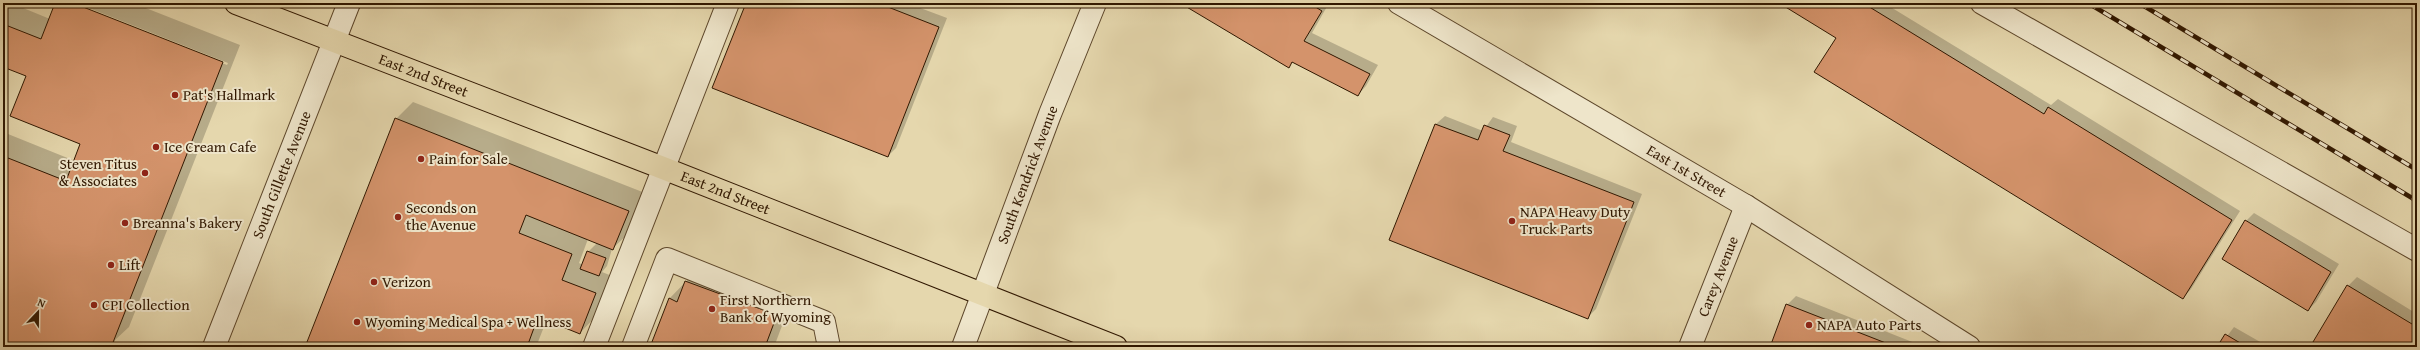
<svg xmlns="http://www.w3.org/2000/svg" width="2420" height="350" viewBox="0 0 2420 350" font-family="'Gentium Book Plus',serif">
	<style>
		.shadow { fill: #0003; fill-rule: evenodd }
		.building { fill: #d4936b; stroke: #301700 }
		.lines { fill: none; stroke-linecap: round; stroke-linejoin: round }
		.service-casing { stroke: #5d472b; stroke-width: 24 }
		.minor-casing { stroke: #5d472b; stroke-width: 24 }
		.tertiary-casing { stroke: #5d472b; stroke-width: 24 }
		.primary-casing { stroke: #301700; stroke-width: 24 }
		.service { stroke: #eee5ca; stroke-width: 22 }
		.minor { stroke: #eee5ca; stroke-width: 22 }
		.tertiary { stroke: #eee5ca; stroke-width: 22 }
		.primary { stroke: #e5d7ad; stroke-width: 22 }
		.rail-casing { stroke: #301700; stroke-width: 4.5 }
		.rail { stroke: #eee5ca; stroke-width: 3; stroke-dasharray: 9; stroke-linecap: butt }
		.poi-dot { fill: #8f2418; stroke: #eee5ca; stroke-width: 1.5 }
		.labels { text-anchor: middle; stroke-width: 4; stroke-linejoin: round; paint-order: stroke }
		.street-label { font-size: 15px; fill: #301700; stroke: #eee5ca }
		.poi-label { font-size: 15px; fill: #301700; stroke: #eee5ca; text-anchor: start }
	</style>
	<rect width="100%" height="100%" fill="#e5d7ad"/>
	<filter id="stains"><feTurbulence type="fractalNoise" baseFrequency=".005" numOctaves="4"/><feColorMatrix values="0 0 0 0 .2 0 0 0 0 .09 0 0 0 0 .02 0 0 0 .5 -.17"/></filter>
	<radialGradient id="worn" r=".72"><stop offset=".6" stop-color="#630" stop-opacity="0"/><stop offset="1" stop-color="#630" stop-opacity=".3"/></radialGradient>
	<path class="shadow" d="M3,3H11L50,19L57,3H71L227,65L228,63L76,3H133L240,45L129,327L115,340L113,347H104L107,338L102,347H3V132L75,161L82,143L27,75L3,66Z
		M747,3H907L947,18L896,148L888,156Z
		M1182,3H1329L1312,33L1378,65L1366,86L1358,95L1294,61L1288,67Z
		M1781,3H1884L2051,105L2058,99L2240,211L2191,289L2183,298L1837,37Z
		M413,102L645,193L630,232L612,249L607,266L602,272L612,276L597,315L580,333L547,319L538,342L544,344L543,347H306L396,119ZM588,239L597,243L588,252L583,265L579,263Z
		M1445,116L1483,131L1493,117L1517,126L1511,142L1642,194L1596,309L1588,317L1391,240L1436,124Z
		M2254,213L2339,264L2316,302L2308,310L2246,221Z
		M702,265L792,299L774,347H651L669,299Z
		M2357,277L2417,314V347H2312L2348,286Z
		M1796,296L1925,347H1771L1787,305Z
		M2234,327L2269,347H2219Z"/>
	<path class="building" d="M55,3H73L223,62L112,345L105,343L103,347H3V156L66,181L80,144L10,116L26,76L3,67V24L41,39Z
		M746,3H890L888,7L939,27L888,157L712,88Z
		M1180,3H1309L1322,11L1304,41L1370,74L1358,96L1292,62L1289,68Z
		M1779,3H1863L2044,114L2048,107L2232,220L2183,299L1814,72L1836,38Z
		M395,118L629,211L613,250L526,215L519,233L572,254L562,280L596,293L580,334L538,317L527,347H305Z
		M1435,124L1478,140L1484,125L1510,135L1503,151L1634,202L1588,319L1389,240Z
		M2245,220L2331,272L2308,311L2222,259Z
		M587,251L606,258L599,276L580,269Z
		M685,281L777,315L765,347H650L669,298L677,302Z
		M2347,285L2417,327V347H2310Z
		M1786,304L1896,347H1770Z
		M2225,334L2247,347H2217Z"/>
	<g class="lines">
		<defs>
			<path id="service" d="M1982,3L2417,250
				M594,347L728,3
				M633,347L667,259L824,322L829,347"/>
			<g id="minor">
				<path id="s1" d="M214,347L349,3"/>
				<path id="s2" d="M963,347L1050,114L1095,3"/>
				<path id="s3" d="M1690,347L1746,206"/>
			</g>
			<g id="tertiary">
				<path id="s4" d="M1399,3L1746,206L1969,347"/>
			</g>
			<g id="primary">
				<path id="s5" d="M236,3L663,168L1116,347"/>
			</g>
		</defs>
		<use href="#service" class="service-casing"/>
		<use href="#minor" class="minor-casing"/>
		<use href="#tertiary" class="tertiary-casing"/>
		<use href="#primary" class="primary-casing"/>
		<use href="#service" class="service"/>
		<use href="#minor" class="minor"/>
		<use href="#tertiary" class="tertiary"/>
		<use href="#primary" class="primary"/>
		<defs>
			<path id="rail" d="M2088,3L2417,201
				M2139,3L2417,170"/>
		</defs>
		<use href="#rail" class="rail-casing"/>
		<use href="#rail" class="rail"/>
	</g>
	<g class="poi-dot">
		<circle cx="175" cy="95" r="4"/>
		<circle cx="156" cy="147" r="4"/>
		<circle cx="421" cy="159" r="4"/>
		<circle cx="145" cy="173" r="4"/>
		<circle cx="398" cy="217" r="4"/>
		<circle cx="1512" cy="221" r="4"/>
		<circle cx="125" cy="223" r="4"/>
		<circle cx="111" cy="265" r="4"/>
		<circle cx="374" cy="282" r="4"/>
		<circle cx="94" cy="305" r="4"/>
		<circle cx="712" cy="309" r="4"/>
		<circle cx="357" cy="322" r="4"/>
		<circle cx="1809" cy="325" r="4"/>
	</g>
	<g class="labels">
		<g class="street-label">
			<text dy="5" stroke="none"><textPath href="#s5" startOffset="201">East 2nd Street</textPath></text>
			<text dy="5" stroke="none"><textPath href="#s4" startOffset="333">East 1st Street</textPath></text>
			<text dy="5" stroke="none"><textPath href="#s2" startOffset="184">South Kendrick Avenue</textPath></text>
			<text dy="5" stroke="none"><textPath href="#s1" startOffset="185">South Gillette Avenue</textPath></text>
			<text dy="5" stroke="none"><textPath href="#s5" startOffset="525">East 2nd Street</textPath></text>
			<text dy="5" stroke="none"><textPath href="#s3" startOffset="76">Carey Avenue</textPath></text>
		</g>
		<g class="poi-label">
			<text x="183" y="100">Pat's Hallmark</text>
			<text x="164" y="152">Ice Cream Cafe</text>
			<text x="429" y="164">Pain for Sale</text>
			<text x="137" y="169" text-anchor="end">Steven Titus<tspan x="137" dy="17">&amp; Associates</tspan></text>
			<text x="406" y="213">Seconds on<tspan x="406" dy="17">the Avenue</tspan></text>
			<text x="1520" y="217">NAPA Heavy Duty<tspan x="1520" dy="17">Truck Parts</tspan></text>
			<text x="133" y="228">Breanna's Bakery</text>
			<text x="119" y="270">Lift</text>
			<text x="382" y="287">Verizon</text>
			<text x="720" y="305">First Northern<tspan x="720" dy="17">Bank of Wyoming</tspan></text>
			<text x="102" y="310">CPI Collection</text>
			<text x="365" y="327">Wyoming Medical Spa + Wellness</text>
			<text x="1817" y="330">NAPA Auto Parts</text>
		</g>
	</g>
	<rect width="2420" height="350" fill="none" stroke="#e5d7ad" stroke-width="16"/>
	<rect x="4" y="4" width="2412" height="342" fill="none" stroke="#301700" stroke-width="2"/>
	<rect x="8" y="8" width="2404" height="334" fill="none" stroke="#301700"/>
	<g transform="translate(38 312) rotate(22)" stroke="#eee5ca" stroke-width="3" paint-order="stroke">
	<path d="M0-3L7 15L0 10L-7 15Z" fill="#301700"/>
	<text y="-6" font-size="11" font-weight="bold" text-anchor="middle" fill="#301700">N</text>
	</g>
	<rect width="100%" height="100%" filter="url(#stains)"/>
	<rect width="100%" height="100%" fill="url(#worn)"/>
</svg>
